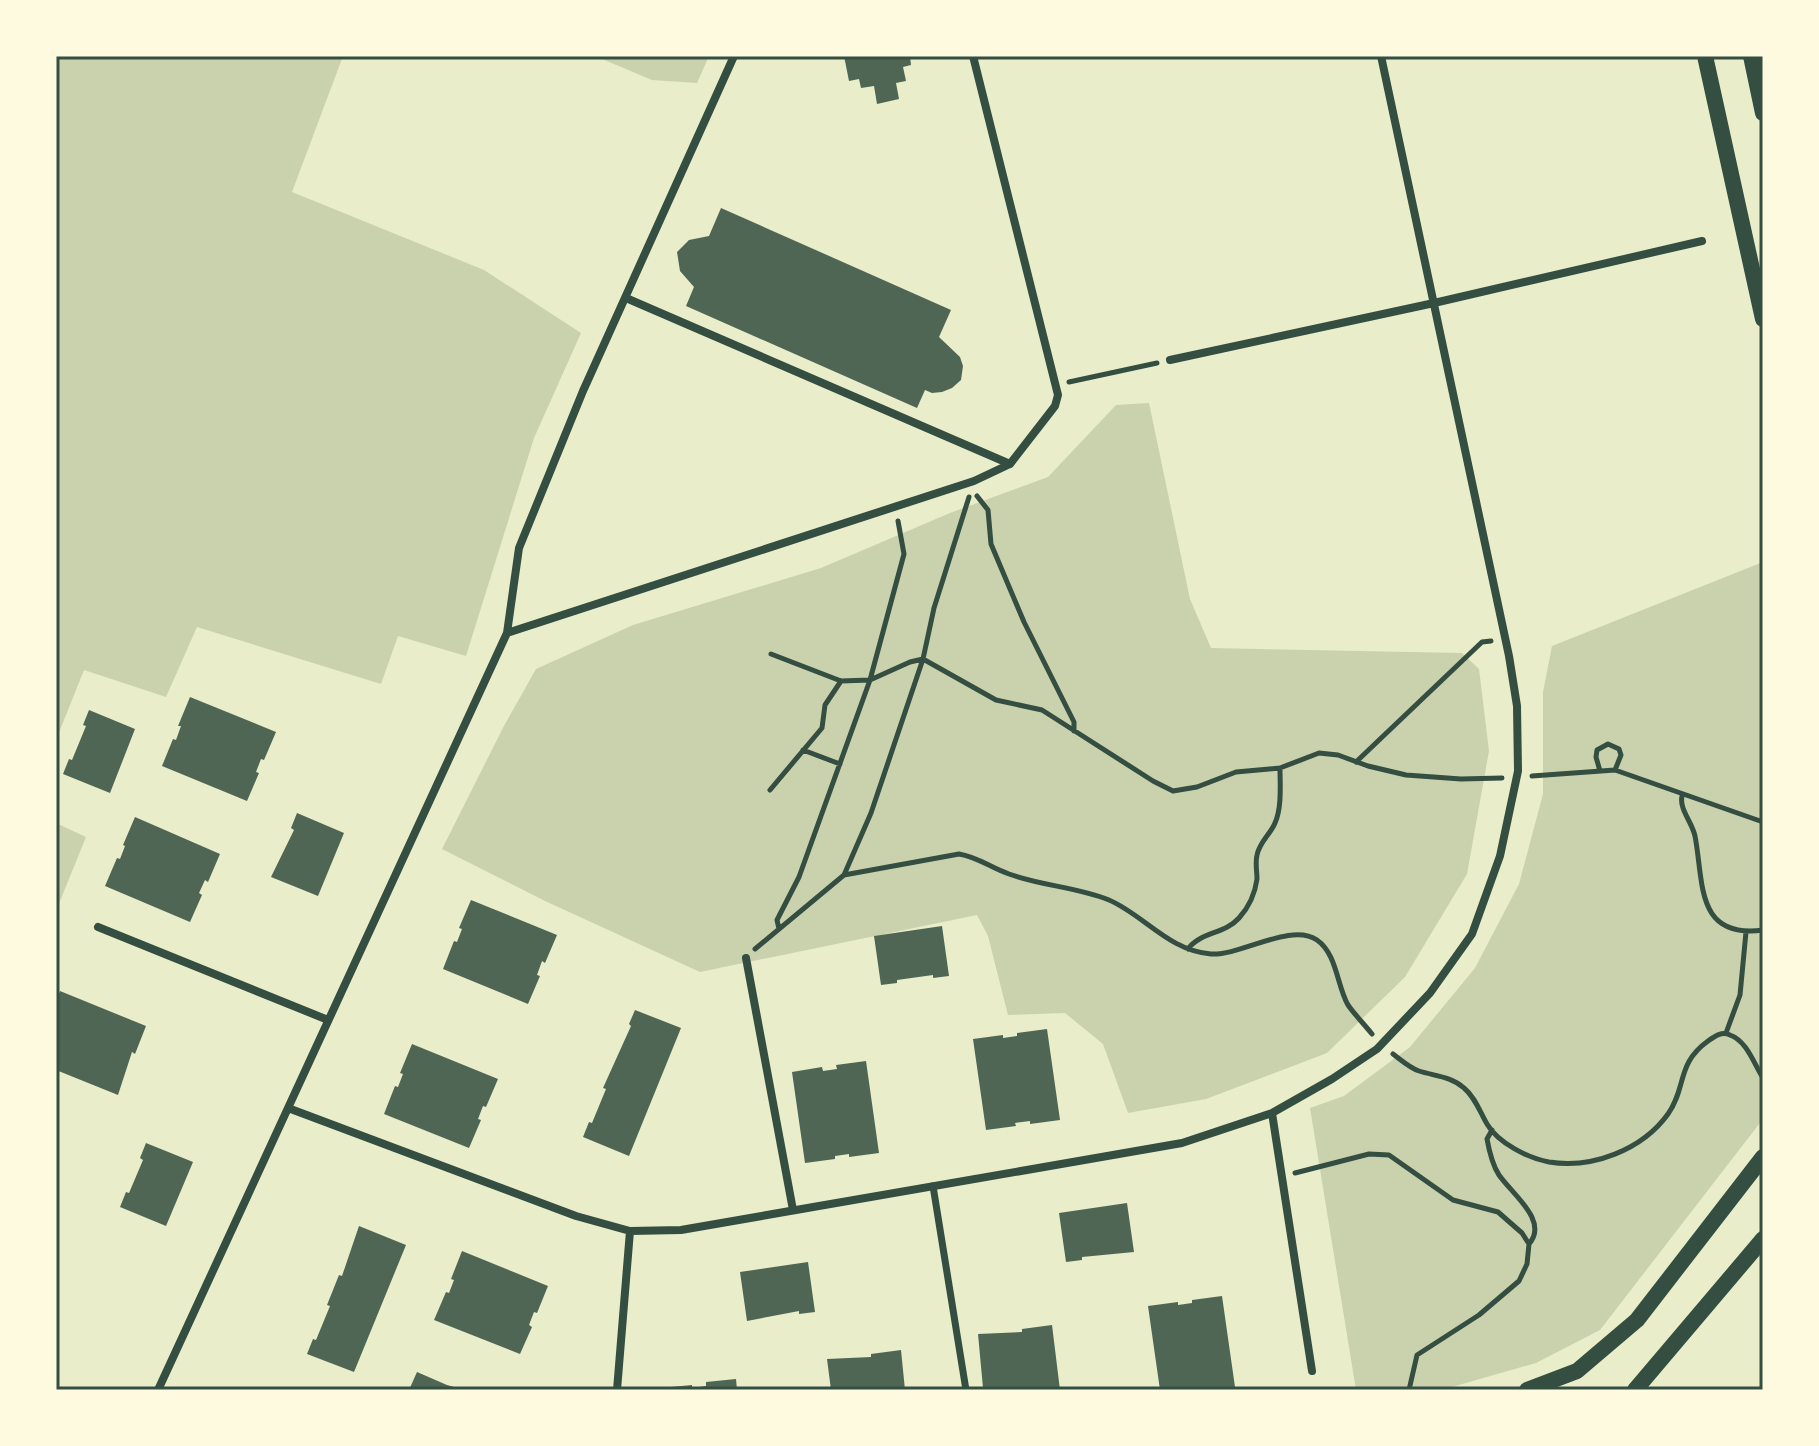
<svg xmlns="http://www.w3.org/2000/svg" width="1819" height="1446" viewBox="0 0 1819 1446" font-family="'Alegreya Sans',sans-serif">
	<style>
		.green { fill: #cad2ad }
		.building { fill: #4f6655 }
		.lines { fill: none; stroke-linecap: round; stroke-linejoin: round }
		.path { stroke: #344e41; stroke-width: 5 }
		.pedestrian { stroke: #344e41; stroke-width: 7 }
		.minor { stroke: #344e41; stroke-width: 8 }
		.secondary { stroke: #344e41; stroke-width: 16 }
		.neatline { fill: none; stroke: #344e41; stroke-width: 3 }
	</style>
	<rect width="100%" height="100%" fill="#e9edc9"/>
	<path class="green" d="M56,56H343L292,192L484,270L581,333L534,438L466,656L398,636L381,684L197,627L166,697L84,670L56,740Z
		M595,56H709L697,83L652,80Z
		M1149,403L1190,599L1211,648L1462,653L1479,669L1489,751L1467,874L1405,977L1327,1053L1206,1099L1128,1113L1103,1044L1065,1013L1008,1015L988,936L977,915L700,972L545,901L442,849L505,724L536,669L633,625L821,568L950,513L1048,477L1116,405Z
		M1763,562V1119L1600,1330L1536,1363L1445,1389L1356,1390L1310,1108L1344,1096L1410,1047L1475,968L1519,884L1543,794V692L1552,646Z
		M56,823L86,837L58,906H56Z"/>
	<path class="building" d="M844,56H910L911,65L903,67L906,81L896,83L899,99L877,104L874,86L861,88L859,79L849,81Z
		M721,208L951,310L939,337L960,357L963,366L961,380L952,388L942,392L932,393L925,390L917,408L686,306L694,287L680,271L677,252L689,240L709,236Z
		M190,697L276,732L264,760L261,759L256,772L259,773L247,801L162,766L173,739L176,740L181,726H178Z
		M89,710L135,729L110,793L63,774L69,759L72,760L86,726L83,725Z
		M297,813L344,833L318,896L271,877L294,830L291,828Z
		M135,817L220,854L208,882L205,880L199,893L202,895L190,922L105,886L117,858L120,859L125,846L123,845Z
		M471,900L557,935L545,963L542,961L537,975L540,976L528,1004L443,969L454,941L457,942L462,929L459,928Z
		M942,926L949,976L933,978V975L897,980V983L881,985L874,936Z
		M60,991L146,1026L135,1054L132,1052L118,1095L56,1070V1001Z
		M635,1010L681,1028L629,1156L583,1137L589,1122L592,1123L606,1089L603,1088L631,1026L629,1024Z
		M1047,1029L1060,1120L1030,1124V1121L1015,1123L1016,1126L986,1130L973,1039L1003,1035V1038L1017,1036V1033Z
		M412,1044L498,1079L486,1107L483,1106L478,1119L481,1120L469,1148L384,1114L395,1086L398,1087L403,1074L400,1073Z
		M866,1061L879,1153L849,1157V1154L835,1156V1159L805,1163L792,1072L822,1067L823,1071L837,1069L836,1065Z
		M146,1143L193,1162L166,1226L120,1207L126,1192L129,1193L143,1160L140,1158Z
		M1127,1203L1134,1252L1082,1257V1260L1066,1262L1059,1213Z
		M359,1226L406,1245L354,1372L307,1354L313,1339L316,1340L330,1306L327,1305L339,1275L342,1276Z
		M462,1251L548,1286L537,1313L534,1312L529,1325L532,1327L520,1354L434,1320L446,1292L449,1293L454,1280L451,1279Z
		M808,1262L815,1312L799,1314V1311L747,1321L740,1272Z
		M1222,1296L1235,1387L1214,1390L1205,1388L1160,1390L1148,1306L1178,1302V1305L1192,1303V1300Z
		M1052,1325L1060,1390L983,1388L978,1334L1022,1332V1329Z
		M901,1350L905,1390H831L827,1359L871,1357V1354Z
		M417,1372L447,1385L465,1390H409Z
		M736,1379L737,1390H661V1388L692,1385V1388L706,1386V1382Z"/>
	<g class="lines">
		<path class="path" d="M1069,382L1157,363
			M977,496L988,510L991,544L1024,622L1074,722V731
			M898,521L904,554L870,680L910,662L923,659L996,700L1042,710L1153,781L1173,791L1197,787L1236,772L1280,768
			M771,654L841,681L870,680L799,877L777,920L779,929
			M803,750L840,764
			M1356,762L1482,642L1491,641
			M1600,771L1596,757L1597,750L1608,744L1619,749L1621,755L1615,770
			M1532,776L1615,770L1763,822
			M770,790L822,728L825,705L841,681
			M1682,796C1679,809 1692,822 1695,836C1704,882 1695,939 1763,930
			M844,875L959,854C978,857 991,868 1009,874C1042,886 1077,887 1109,900C1144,915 1169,951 1211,954C1241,956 1291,922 1317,940C1337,954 1337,986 1348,1005C1355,1015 1364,1024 1372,1034
			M755,949L844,875L871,813L923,659L934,608L969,497
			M1188,949C1200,932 1225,934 1239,918C1249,907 1255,894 1257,879C1257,871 1255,863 1257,855C1260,841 1270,835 1275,823C1282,807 1280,785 1280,768L1319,753L1338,755L1368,766L1406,775L1461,779L1502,778
			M1726,1033L1740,995L1746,932
			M1393,1054C1401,1060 1410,1068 1419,1071C1434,1076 1451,1076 1464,1088C1475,1097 1480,1112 1487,1124C1498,1143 1528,1158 1549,1162C1592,1169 1642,1150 1668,1114C1687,1087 1676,1064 1708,1041C1715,1036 1722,1031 1730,1035C1747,1041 1754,1064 1763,1078
			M1492,1130L1487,1139C1489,1150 1493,1166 1499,1175C1513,1195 1549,1221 1529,1244
			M1295,1173L1369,1154L1389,1155L1453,1200L1498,1212L1522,1233L1529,1244L1527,1264L1519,1281L1479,1315L1417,1355L1409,1390"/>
		<path class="pedestrian" d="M933,1186L966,1390"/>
		<path class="minor" d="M626,298L1010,464
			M1170,360L1434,303L1702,241
			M507,633L974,481L1010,464L1055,406L1058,395L973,56
			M98,927L328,1020
			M746,958L793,1210
			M288,1108L576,1216L630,1231L681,1230L1182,1143L1272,1113L1332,1079L1377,1049L1430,993L1472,934L1500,856L1518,771L1517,706L1509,656L1381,56
			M1272,1113L1312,1371
			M158,1390L507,633L519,548L583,391L734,56
			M617,1390L630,1231"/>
		<path class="secondary" d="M1705,56L1763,319
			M1751,56L1763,113
			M1527,1390L1577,1371L1637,1320L1763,1157
			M1635,1390L1763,1239"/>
	</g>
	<rect width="1819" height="1446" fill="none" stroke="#fefae0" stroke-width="116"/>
	<rect x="58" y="58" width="1703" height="1330" class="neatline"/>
</svg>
